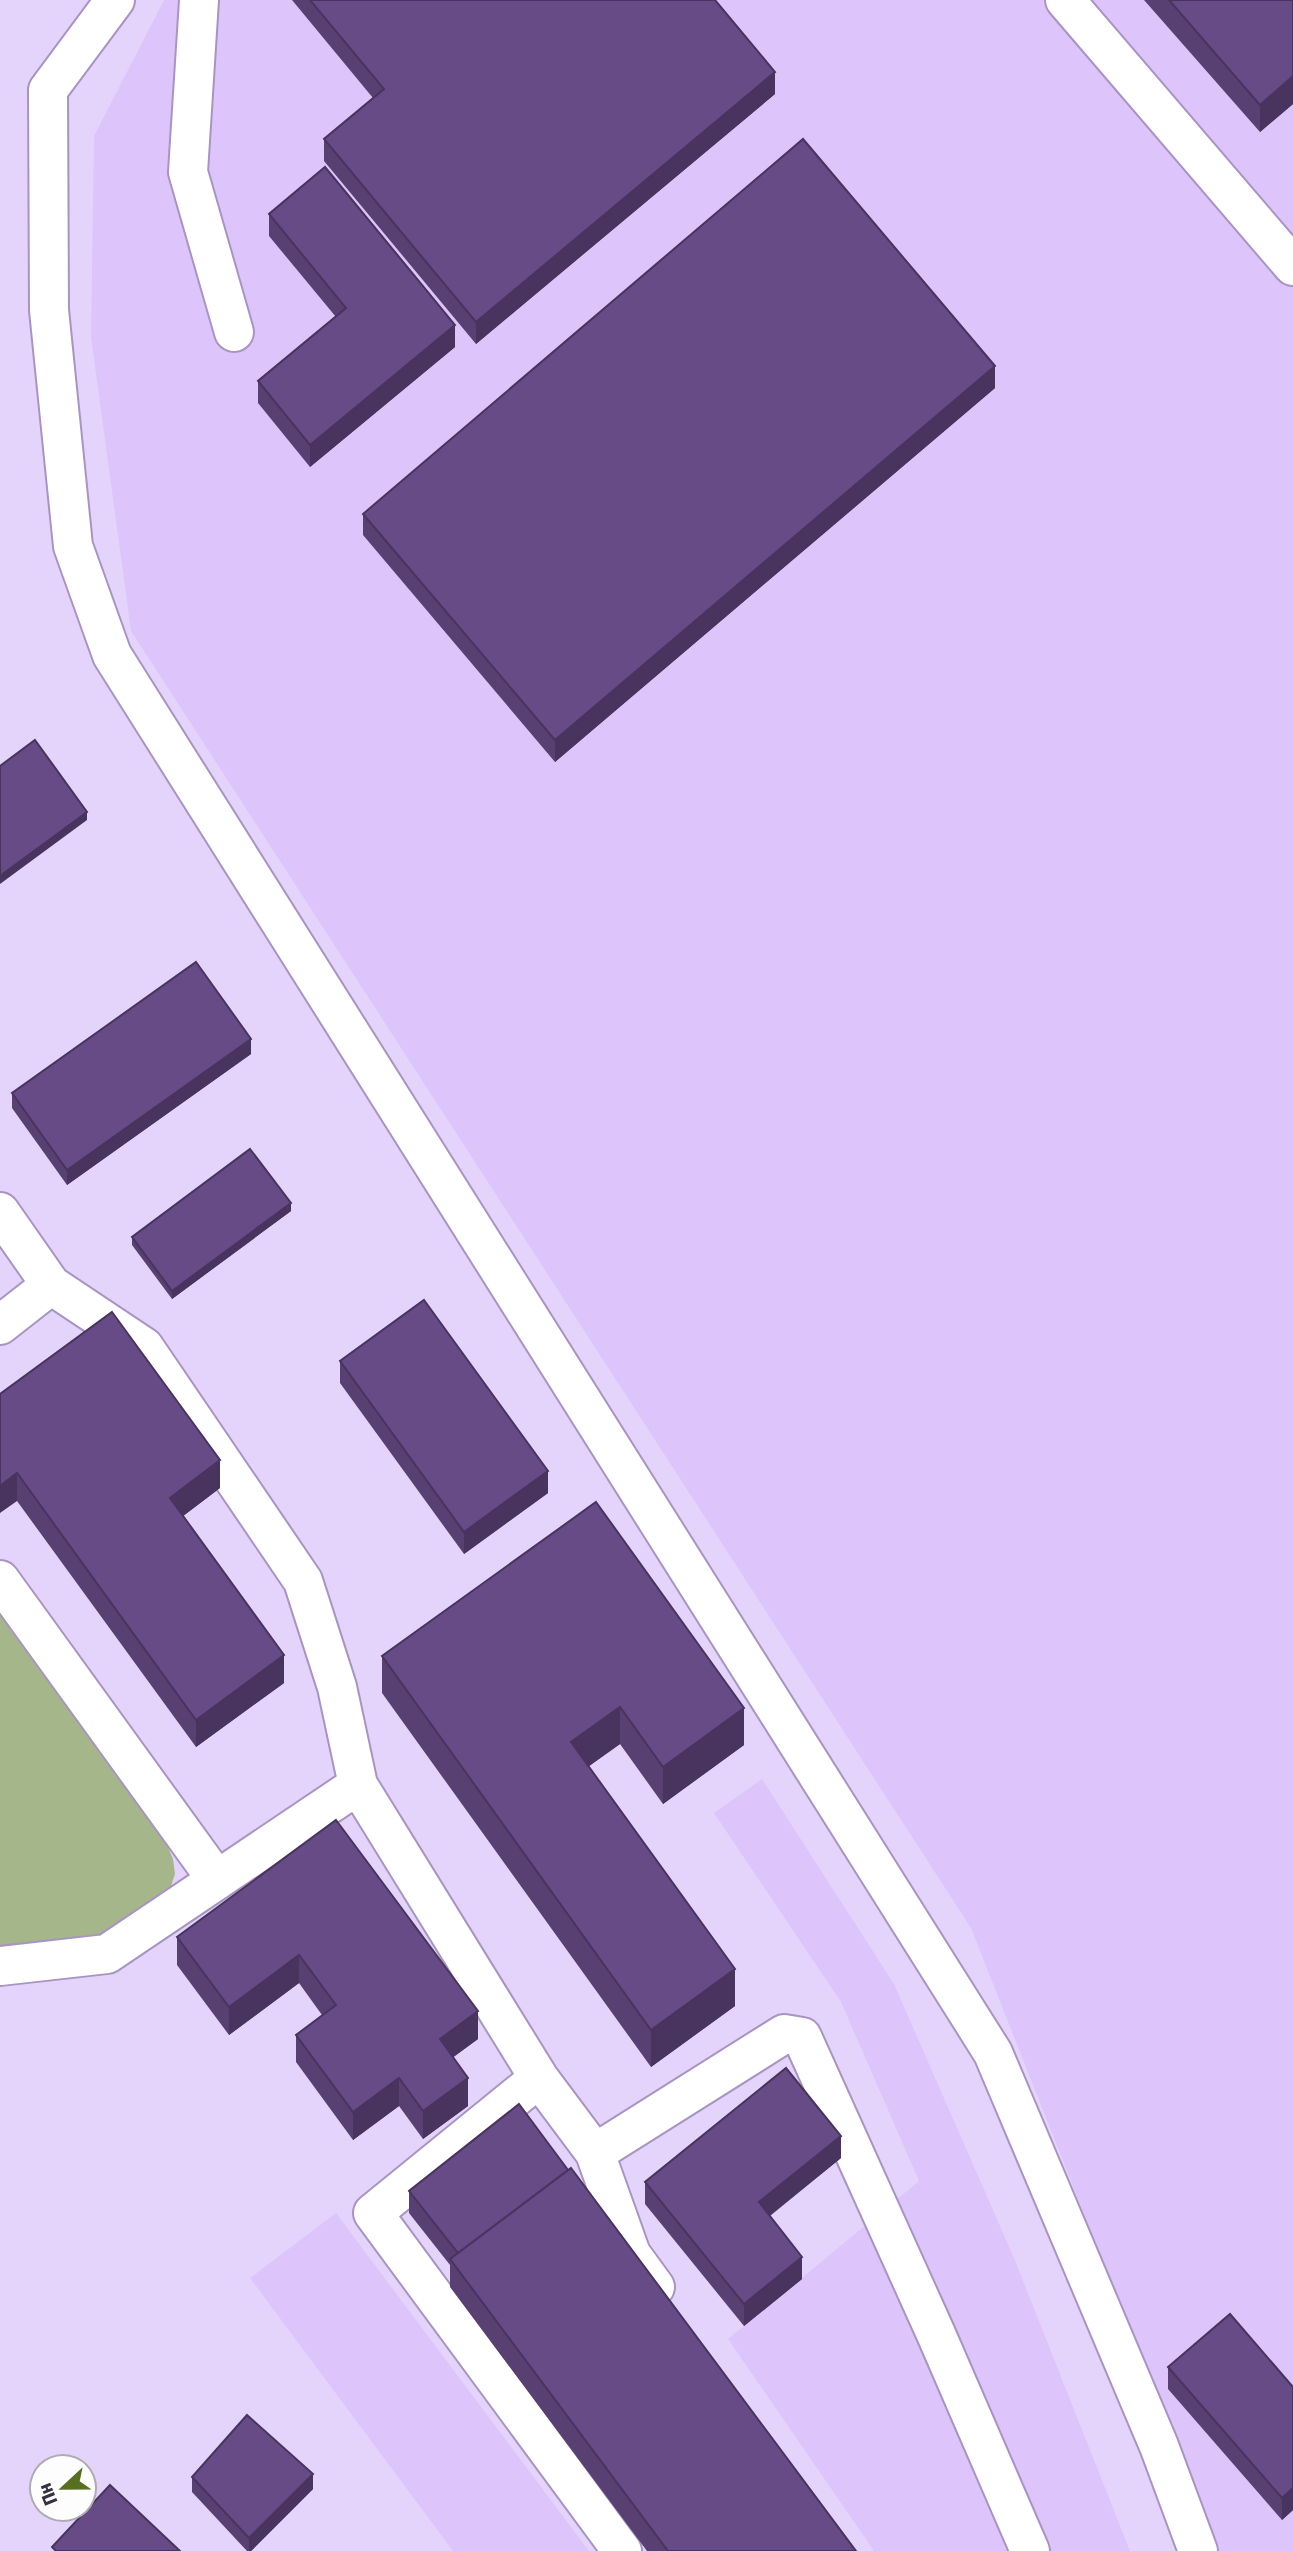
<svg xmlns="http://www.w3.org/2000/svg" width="1293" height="2551" viewBox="0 0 1293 2551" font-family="'Fira Sans Condensed',sans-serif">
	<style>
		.built { fill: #ddc5fc }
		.green { fill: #a5b68a }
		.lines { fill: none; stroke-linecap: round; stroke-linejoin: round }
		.minor-casing { stroke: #a894c2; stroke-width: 42 }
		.minor { stroke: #fff; stroke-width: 38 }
		.wall { fill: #594073 }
		.shaded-wall { fill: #48345e }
		.building { fill: #674b86; stroke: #48345e; stroke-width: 2 }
	</style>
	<rect width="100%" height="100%" fill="#e4d4fb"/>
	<path class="built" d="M164,0H1293V2551H1217L971,1928L131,631L91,337L94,136Z
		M762,1779L894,1984L1014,2258L1130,2551H874L728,2339L919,2181L841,2002L714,1813Z
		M336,2213L589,2551H453L250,2278Z"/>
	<path class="green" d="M0,1615L164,1838L173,1859L175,1874L169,1892L103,1934L0,1946Z"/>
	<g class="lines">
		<defs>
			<path id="minor" d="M115,0L48,90L49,310L73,546L112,655L993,2053L1159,2446L1198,2551
				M199,0L188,172L234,332
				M1065,0L1293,266
				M0,1212L51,1285L0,1325
				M0,1580L217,1880
				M358,1785L539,2078L595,2153L784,2034L802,2037L936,2334L1030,2551
				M0,1966L107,1954L358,1785L337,1687L303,1581L144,1347L51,1285
				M539,2078L373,2213L622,2551
				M595,2153L631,2254L655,2287"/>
		</defs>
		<use href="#minor" class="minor-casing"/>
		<use href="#minor" class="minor"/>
	</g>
	<path class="wall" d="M292,0H715L775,94L476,344L324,161V139L373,98Z
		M1144,0H1293V104L1260,132Z
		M269,214L455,347L310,467L258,403V381L336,317L269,236Z
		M995,388L555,762L363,535V514Z
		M251,1054L67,1185L12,1108V1093Z
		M291,1211L172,1299L132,1245V1237Z
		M340,1361L548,1493L464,1554L340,1383Z
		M0,1394L220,1488L183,1516L284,1683L196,1747L17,1501Z
		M596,1502L744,1745L663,1804L620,1744L589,1766L735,2006L651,2067L382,1693V1656Z
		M336,1820L478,2039L453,2057L468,2106L423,2139L399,2106L353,2140L296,2062V2035L322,2015L299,1983L229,2035L177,1965V1937Z
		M841,2158L770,2216L802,2279L744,2326L645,2204V2182Z
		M568,2170L856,2551H647L450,2287V2265L409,2213V2191Z
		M1168,2367L1293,2387V2510L1282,2520L1168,2389Z
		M192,2477L313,2489L251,2551H247L192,2492Z"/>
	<path class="shaded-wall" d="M775,72V94L476,344V322Z
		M1293,76V104L1260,132V105Z
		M455,325V347L310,467V445Z
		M995,366V388L555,762V740Z
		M87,812V820L0,884V876Z
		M251,1039V1054L67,1185V1170Z
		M291,1203V1211L172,1299V1291Z
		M220,1460V1488L170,1526V1498Z
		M548,1471V1493L464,1554V1532Z
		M17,1473V1501L0,1513V1486Z
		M284,1655V1683L196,1747V1720Z
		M620,1707V1744L571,1779V1742Z
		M744,1708V1745L663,1804V1767Z
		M299,1955V1983L229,2035V2007Z
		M735,1969V2006L651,2067V2030Z
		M478,2011V2039L440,2067V2039Z
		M399,2078V2106L353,2140V2112Z
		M468,2078V2106L423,2139V2111Z
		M841,2136V2158L759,2224V2202Z
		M802,2257V2279L744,2326V2304Z
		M313,2474V2489L251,2551H249V2538Z
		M1293,2488V2510L1282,2520V2498Z"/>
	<path class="building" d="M310,0H715L775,72L476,322L324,139L384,89Z
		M1169,0H1293V76L1260,105Z
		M803,139L995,366L555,740L363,514Z
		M325,167L455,325L310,445L258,381L346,308L269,214Z
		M35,740L87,812L0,876V766Z
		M196,962L251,1039L67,1170L12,1093Z
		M250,1149L291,1203L172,1291L132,1237Z
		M424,1300L548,1471L464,1532L340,1361Z
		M112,1312L220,1460L170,1498L284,1655L196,1720L17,1473L0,1486V1394Z
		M596,1502L744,1708L663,1767L620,1707L571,1742L735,1969L651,2030L382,1656Z
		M336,1820L478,2011L440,2039L468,2078L423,2111L399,2078L353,2112L296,2035L336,2005L299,1955L229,2007L177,1937Z
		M786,2068L841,2136L759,2202L802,2257L744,2304L645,2182Z
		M519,2104L568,2170L458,2253L409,2191Z
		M571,2168L856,2551H668L450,2259Z
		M1230,2314L1293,2387V2488L1282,2498L1168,2367Z
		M247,2415L313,2474L249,2538L192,2477Z
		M110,2485L180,2551H56L52,2547Z"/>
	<g transform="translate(63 2488) rotate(248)"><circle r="33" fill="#fdfdfd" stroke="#aeabb2" stroke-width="2"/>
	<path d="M0-5L12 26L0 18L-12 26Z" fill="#586f21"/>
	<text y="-10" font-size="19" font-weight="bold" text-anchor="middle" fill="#372f42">Пн</text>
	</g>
</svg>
